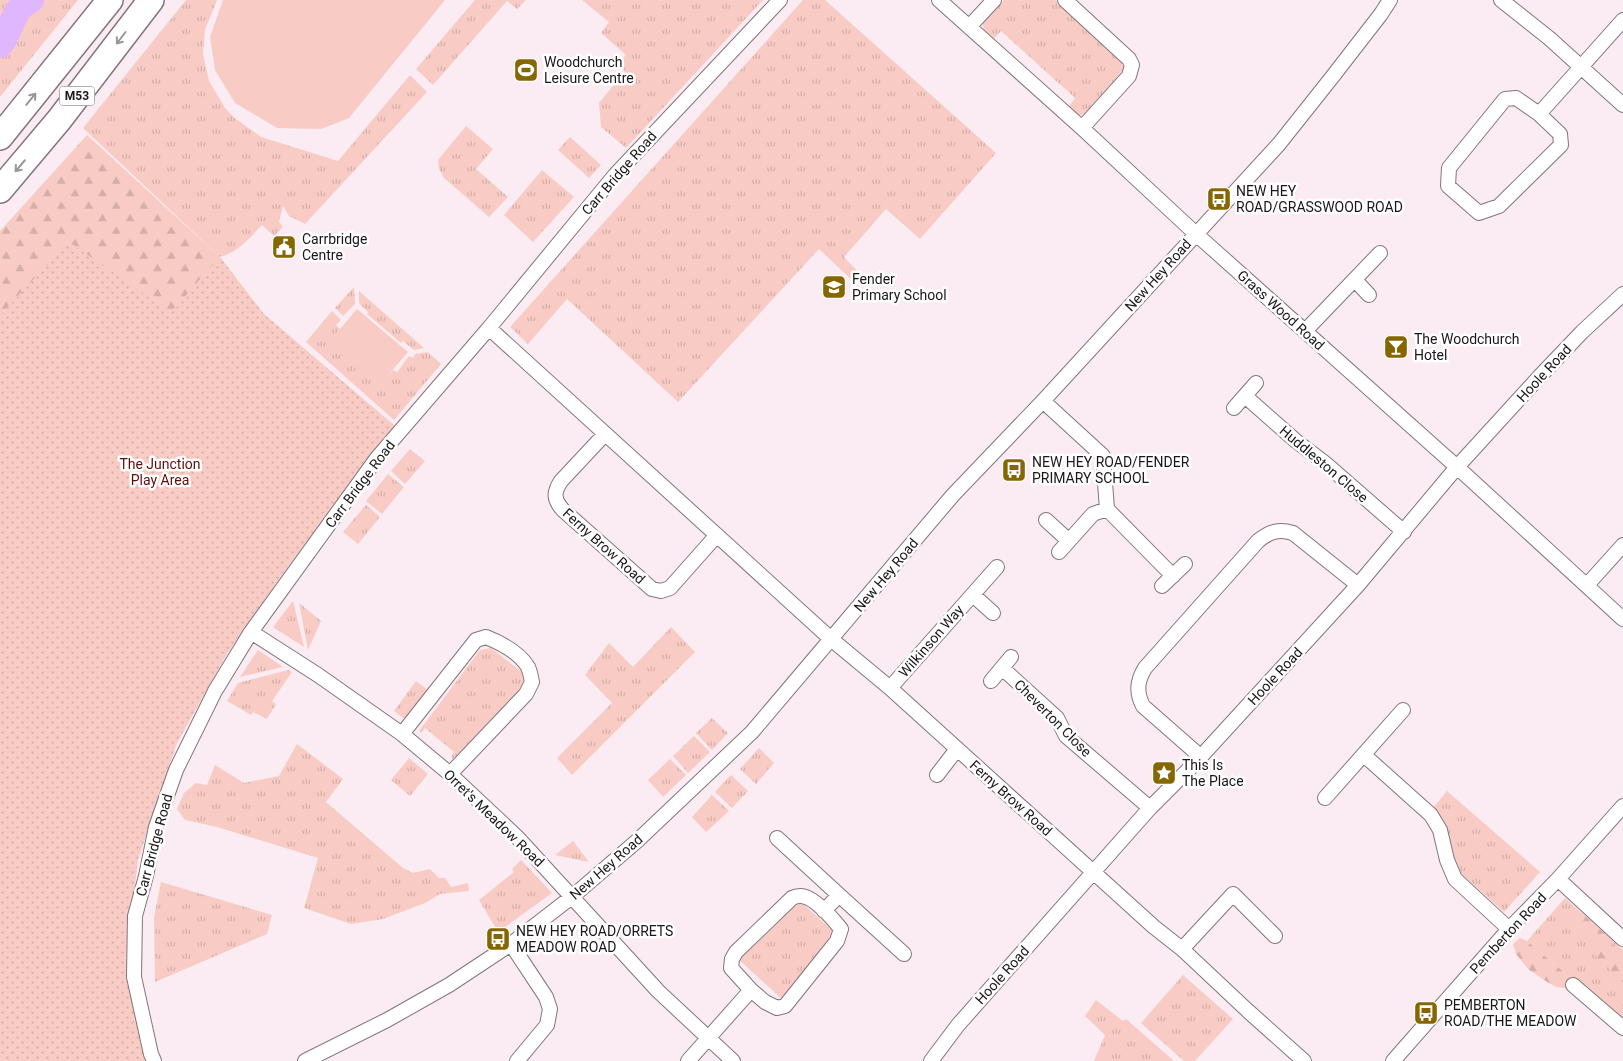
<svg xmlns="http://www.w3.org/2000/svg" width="1623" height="1061" viewBox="0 0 1623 1061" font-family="Roboto,sans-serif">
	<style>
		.grass { fill: url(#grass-tufts) }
		.forest { fill: url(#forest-firs) }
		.park { fill: url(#park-dots) }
		.pitch { fill: #f8ccc5 }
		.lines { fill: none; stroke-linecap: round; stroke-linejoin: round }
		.river { stroke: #dfb7ff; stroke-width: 26 }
		.street-casing { stroke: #82757b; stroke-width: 16 }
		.highway-casing { stroke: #82757b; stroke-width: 28 }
		.street { stroke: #fff; stroke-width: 14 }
		.highway { stroke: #fff; stroke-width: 25 }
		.oneway { stroke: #989697 }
		.labels { text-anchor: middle; stroke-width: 5; stroke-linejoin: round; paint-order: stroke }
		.shield { fill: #fff; stroke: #5f5c5d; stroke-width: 1 }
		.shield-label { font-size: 12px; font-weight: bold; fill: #1b1618 }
		.poi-label { font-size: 14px; fill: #1b1618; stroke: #fff; text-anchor: start }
		.street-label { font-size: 14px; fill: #1b1618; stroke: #fff }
		.park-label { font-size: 14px; fill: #5e110d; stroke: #fff }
	</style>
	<defs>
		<pattern id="grass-tufts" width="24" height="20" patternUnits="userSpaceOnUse" patternTransform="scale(1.25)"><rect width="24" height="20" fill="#f8ccc5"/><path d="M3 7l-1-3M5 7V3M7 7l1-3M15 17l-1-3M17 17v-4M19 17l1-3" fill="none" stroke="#d4aea8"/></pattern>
		<pattern id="forest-firs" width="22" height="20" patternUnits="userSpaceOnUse" patternTransform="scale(1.25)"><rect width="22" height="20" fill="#f8ccc5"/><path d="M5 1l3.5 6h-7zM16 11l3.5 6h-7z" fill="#d4aea8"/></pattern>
		<pattern id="park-dots" width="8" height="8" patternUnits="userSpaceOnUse" patternTransform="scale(1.25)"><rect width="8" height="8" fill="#f8ccc5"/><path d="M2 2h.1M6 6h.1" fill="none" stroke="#d4aea8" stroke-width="1.8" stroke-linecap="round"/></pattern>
	</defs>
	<rect width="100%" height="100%" fill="#faecf2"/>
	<path class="grass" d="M0,0H78L0,97Z
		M186,0H217L205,30L203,54L209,81L225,108L236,119L261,137L338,161L410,75L427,92L305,224L289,216L283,206L279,222L283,227L274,236L262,225C249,239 238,252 220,257L83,128Z
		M475,0H526L517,9L507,1L433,85L416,69Z
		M582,0H763L626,148L601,127L599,103L625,71L617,65L626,55L601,33L609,22Z
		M803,0H825L996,153L920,239L886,209L844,257L862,276L855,283L819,249L678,402L567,299L528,344L510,327Z
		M1004,0H1056L1124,62L1125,68L1121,74L1087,113L1082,115H1075L1068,108L1075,98L1001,31L992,40L984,33L983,23Z
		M466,126L493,149L476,169L508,197L489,217L444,178L439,169L438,160Z
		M570,137L601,165L589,178L558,150Z
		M542,170L574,197L533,242L504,215Z
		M354,287L355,304L343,316L335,308Z
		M359,291L424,348L414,350L403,341L401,343L367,314L368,312L359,303Z
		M332,311L341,320L336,325L340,329L329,342L379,385L393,370L397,372L409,356L413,358L415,354L428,352L441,364L394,420L306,342Z
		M410,449L425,461L405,484L391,471Z
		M388,474L404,487L382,514L366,501Z
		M366,505L380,517L358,544L343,532Z
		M293,601L304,647L273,627Z
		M299,603L321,621L308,650Z
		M671,627L695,652L572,775L557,758L612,703L585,675L609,643L633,667Z
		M491,648L522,672L524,687L453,759L451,757L454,752L425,728L421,733L419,731L480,650Z
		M258,650L283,667L240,677Z
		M288,670L292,672L272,701L276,704L267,719L253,712L251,715L227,701L238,683Z
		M416,681L428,690L406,720L394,711Z
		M712,718L728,733L712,750L696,733Z
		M694,736L710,752L688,773L673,756Z
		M297,744L343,779L326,802L403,868L413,873L430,869L439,878H445L451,887L468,883L469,891L440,894L425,903L383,919L351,924L304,908L318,858L217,827L185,820L177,809L184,793L196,783L207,785L215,765L244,783L279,776Z
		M759,748L774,763L756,784L740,769Z
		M409,758L428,774L410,796L391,780Z
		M670,759L686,775L663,797L648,780Z
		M731,775L748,791L732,808L715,792Z
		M1447,791L1540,872L1504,912L1460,873L1456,865L1447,828L1433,808Z
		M712,795L729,811L706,832L692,817Z
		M573,841L589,862L555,855Z
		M521,860L552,893L498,932L479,900L514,872L512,869Z
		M161,882L272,915L267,934L155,982L154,917Z
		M1565,898L1623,950V1022L1527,941Z
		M801,902L832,930L830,937L782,999L738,959L789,910Z
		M1183,975L1233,1019L1195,1061H1184L1141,1023Z
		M1096,1000L1123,1021L1126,1019L1174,1061H1094L1105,1035L1085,1016Z"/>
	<path class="forest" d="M87,135L220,257L171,313L69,243L0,315V231Z
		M1582,913L1613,941L1612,945L1615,948L1623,950V980L1612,979L1607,959L1597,958L1593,948L1596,943L1591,937L1574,924L1577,916Z
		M1520,938L1527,941L1565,973L1577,970C1586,981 1598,990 1609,997C1614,1001 1619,1002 1623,1006V1024L1582,990L1556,987L1544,980L1528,969L1516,954L1513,944Z"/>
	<path class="park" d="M69,242L171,312L220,257L264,314L395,426L284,572L227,654L177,743L138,860L126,957L145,1055L151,1061H0V315Z"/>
	<path class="pitch" d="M223,0H445L349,118L321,129L277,128L235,103L215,70L210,37Z
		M357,309L408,352L379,386L328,343Z"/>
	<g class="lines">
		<path class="river" d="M0,45C10,34 11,17 21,7C24,4 28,2 31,0"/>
		<defs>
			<path id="street" d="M939,0L1082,128L1196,234L1457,467L1623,619
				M1065,0L1129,59L1132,65L1129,76L1082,128
				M1501,0L1549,38L1623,105
				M969,27L994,0
				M1539,114L1516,98L1505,99L1449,168L1448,186L1479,213L1499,206L1561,145L1560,134L1539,114L1623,20
				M1355,280L1369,295
				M489,328L831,639L890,688L1154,927L1182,949L1248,1011L1304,1061
				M1305,331L1380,253
				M1245,396L1296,441L1325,463L1404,532
				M1043,401L1103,456L1107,509L1093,514L1059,552
				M1234,408L1256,383
				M605,434L561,481C553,493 554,500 563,510L652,589L661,591L670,588L717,535
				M1107,509L1173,576
				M1046,520L1069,541
				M1587,585L1623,545
				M1162,586L1185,564
				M973,595L993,613
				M251,632L318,675L402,734L450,774L517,837L658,991L733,1061
				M1002,668L1057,718L1066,736L1150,808
				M991,681L1011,657
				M890,688L997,567
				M402,734L476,640L486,637C501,643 519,652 528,667C530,671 531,677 532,682L526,694L450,774
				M1364,755L1431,815L1440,830L1447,860L1455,879L1509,929
				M1200,756L1143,706C1136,692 1137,681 1145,668L1258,541C1270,531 1279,529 1293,533L1358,585
				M937,775L957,749
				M1325,798L1403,710
				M777,838L839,895
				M1558,879L1623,939
				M824,911L839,895L904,954
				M511,944L546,997L550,1009L547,1025L517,1061
				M1182,949L1233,894L1275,936
				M1573,985L1623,1028
				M154,1061L151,1054L134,977L135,916L146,876L156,827L176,770L215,691L251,632L377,458L489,328L615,175L780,0
				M305,1061L387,1020L449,985L511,944L573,896L637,841L752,732L953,495L1043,401L1279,144L1333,76L1381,14L1390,0
				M688,1061L751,990L765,1002L777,1008L785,1006L837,941L841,929C833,919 813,895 800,896C797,896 794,897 792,898L736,952L732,959L731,968L751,990
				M931,1061L958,1025L1150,808L1196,762L1358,585L1457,467L1541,375L1582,332L1623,294
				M1393,1061L1509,929L1558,879L1623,806"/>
			<path id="highway" d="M0,137L110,0
				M0,190L59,120L151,0"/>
		</defs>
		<use href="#street" class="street-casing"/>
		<use href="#highway" class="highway-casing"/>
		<use href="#street" class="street"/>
		<use href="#highway" class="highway"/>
	</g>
	<defs><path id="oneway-shaft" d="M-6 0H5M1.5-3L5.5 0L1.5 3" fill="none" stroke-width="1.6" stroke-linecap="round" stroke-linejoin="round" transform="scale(1.25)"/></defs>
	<g class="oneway">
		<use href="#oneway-shaft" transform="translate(121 38) rotate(127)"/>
		<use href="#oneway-shaft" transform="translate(31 99) rotate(-51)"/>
		<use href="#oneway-shaft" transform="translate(20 166) rotate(130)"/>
	</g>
	<defs>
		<symbol id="stadium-square" viewBox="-11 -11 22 22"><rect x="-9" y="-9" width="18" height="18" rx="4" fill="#866600" stroke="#fff"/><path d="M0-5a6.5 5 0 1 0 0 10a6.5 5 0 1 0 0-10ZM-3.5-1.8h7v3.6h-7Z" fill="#fff"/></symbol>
		<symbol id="bus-square" viewBox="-11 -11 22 22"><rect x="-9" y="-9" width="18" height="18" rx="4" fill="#866600" stroke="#fff"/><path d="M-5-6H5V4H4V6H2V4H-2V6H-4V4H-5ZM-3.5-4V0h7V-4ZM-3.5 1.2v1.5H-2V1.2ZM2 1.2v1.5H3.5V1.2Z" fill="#fff"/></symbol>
		<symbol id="civic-square" viewBox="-11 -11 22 22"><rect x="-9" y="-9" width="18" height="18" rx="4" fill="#866600" stroke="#fff"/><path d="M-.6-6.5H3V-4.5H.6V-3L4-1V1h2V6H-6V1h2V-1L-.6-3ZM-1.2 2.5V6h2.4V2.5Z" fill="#fff"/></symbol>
		<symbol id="school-square" viewBox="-11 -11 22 22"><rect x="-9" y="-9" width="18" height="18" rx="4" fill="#866600" stroke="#fff"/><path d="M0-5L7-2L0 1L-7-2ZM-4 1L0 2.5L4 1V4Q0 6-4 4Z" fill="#fff"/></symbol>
		<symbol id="bar-square" viewBox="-11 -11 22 22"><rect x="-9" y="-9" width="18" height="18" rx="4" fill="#866600" stroke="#fff"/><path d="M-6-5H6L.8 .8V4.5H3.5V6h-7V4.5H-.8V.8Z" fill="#fff"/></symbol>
		<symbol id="sight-square" viewBox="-11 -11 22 22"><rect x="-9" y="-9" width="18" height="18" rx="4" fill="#866600" stroke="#fff"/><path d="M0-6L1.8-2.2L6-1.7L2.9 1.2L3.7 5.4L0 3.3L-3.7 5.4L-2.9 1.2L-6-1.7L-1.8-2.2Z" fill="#fff"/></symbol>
	</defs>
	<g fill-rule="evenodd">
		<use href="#stadium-square" x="512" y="56" width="28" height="28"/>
		<use href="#bus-square" x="1205" y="185" width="28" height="28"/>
		<use href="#civic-square" x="270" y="233" width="28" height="28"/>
		<use href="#school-square" x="820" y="273" width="28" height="28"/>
		<use href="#bar-square" x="1382" y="333" width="28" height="28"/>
		<use href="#bus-square" x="1000" y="456" width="28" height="28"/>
		<use href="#sight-square" x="1150" y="759" width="28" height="28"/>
		<use href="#bus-square" x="484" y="925" width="28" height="28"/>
		<use href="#bus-square" x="1412" y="999" width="28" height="28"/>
	</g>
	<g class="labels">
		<rect class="shield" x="59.5" y="86.5" width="35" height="19" rx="4"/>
		<g class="shield-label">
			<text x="77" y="100">M53</text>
		</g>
		<g class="poi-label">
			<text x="544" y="67">Woodchurch<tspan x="544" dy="16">Leisure Centre</tspan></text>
			<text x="1236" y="196">NEW HEY<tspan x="1236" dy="16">ROAD/GRASSWOOD ROAD</tspan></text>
			<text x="302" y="244">Carrbridge<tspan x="302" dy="16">Centre</tspan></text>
			<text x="852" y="284">Fender<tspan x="852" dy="16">Primary School</tspan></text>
			<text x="1414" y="344">The Woodchurch<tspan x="1414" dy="16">Hotel</tspan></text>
			<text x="1032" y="467">NEW HEY ROAD/FENDER<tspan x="1032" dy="16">PRIMARY SCHOOL</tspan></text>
			<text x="1182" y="770">This Is<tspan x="1182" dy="16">The Place</tspan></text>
			<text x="516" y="936">NEW HEY ROAD/ORRETS<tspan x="516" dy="16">MEADOW ROAD</tspan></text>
			<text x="1444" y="1010">PEMBERTON<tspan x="1444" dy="16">ROAD/THE MEADOW</tspan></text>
		</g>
		<g class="street-label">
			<text transform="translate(619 173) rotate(-49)" y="5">Carr Bridge Road</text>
			<text transform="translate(1158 275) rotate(-48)" y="5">New Hey Road</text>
			<text transform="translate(1281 310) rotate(42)" y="5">Grass Wood Road</text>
			<text transform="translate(1544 373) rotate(-47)" y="5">Hoole Road</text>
			<text transform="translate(1324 464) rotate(40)" y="5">Huddleston Close</text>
			<text transform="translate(360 484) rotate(-53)" y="5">Carr Bridge Road</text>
			<text transform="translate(604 546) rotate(42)" y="5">Ferny Brow Road</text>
			<text transform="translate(886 575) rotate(-50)" y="5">New Hey Road</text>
			<text transform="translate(931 641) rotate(-49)" y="5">Wilkinson Way</text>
			<text transform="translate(1275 676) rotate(-47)" y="5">Hoole Road</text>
			<text transform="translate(1053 718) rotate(45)" y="5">Cheverton Close</text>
			<text transform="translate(1011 798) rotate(42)" y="5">Ferny Brow Road</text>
			<text transform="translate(494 818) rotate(44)" y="5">Orret's Meadow Road</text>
			<text transform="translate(154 845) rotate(-75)" y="5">Carr Bridge Road</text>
			<text transform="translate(606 867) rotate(-41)" y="5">New Hey Road</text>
			<text transform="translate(1508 933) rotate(-47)" y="5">Pemberton Road</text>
			<text transform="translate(1002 975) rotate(-48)" y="5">Hoole Road</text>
		</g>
		<g class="park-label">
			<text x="160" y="469">The Junction<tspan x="160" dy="16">Play Area</tspan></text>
		</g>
	</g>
</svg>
